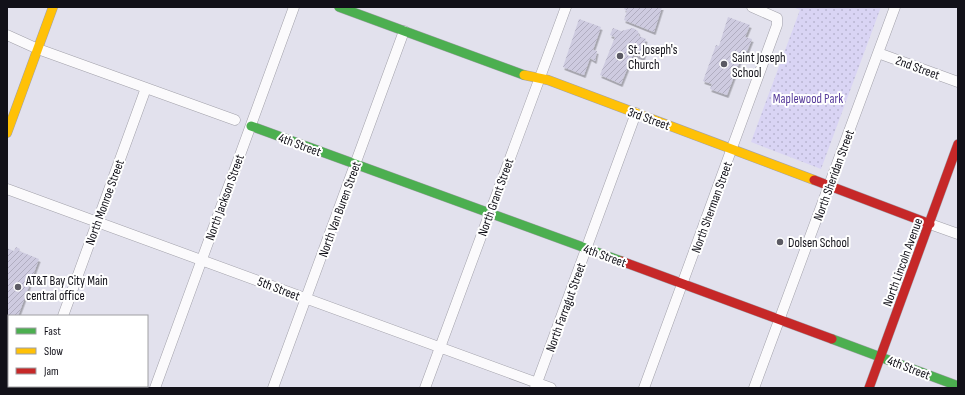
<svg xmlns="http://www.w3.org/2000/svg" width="965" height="395" viewBox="0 0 965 395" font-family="'Sofia Sans Condensed',sans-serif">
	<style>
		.park { fill: url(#park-dots) }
		.building { fill: url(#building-hatch); filter: url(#shadow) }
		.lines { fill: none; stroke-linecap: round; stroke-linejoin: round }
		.street-casing { stroke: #a2a1aa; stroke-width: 11 }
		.fast-casing { stroke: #a2a1aa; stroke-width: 10 }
		.slow-casing { stroke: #a2a1aa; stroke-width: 10 }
		.jam-casing { stroke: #a2a1aa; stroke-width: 10 }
		.street { stroke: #fbfafc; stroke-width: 10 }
		.fast { stroke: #4caf50; stroke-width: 9 }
		.slow { stroke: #ffc107; stroke-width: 9 }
		.jam { stroke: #c62828; stroke-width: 9 }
		.poi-dot { fill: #5b5a63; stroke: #fff; stroke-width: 1.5 }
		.labels { text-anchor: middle; stroke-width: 4; stroke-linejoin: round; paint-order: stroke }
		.poi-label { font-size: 13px; fill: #121119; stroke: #fff; text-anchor: start }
		.street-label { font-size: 13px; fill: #121119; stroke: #fff }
		.park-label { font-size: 13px; fill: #583d9b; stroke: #fff }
	</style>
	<defs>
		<pattern id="park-dots" width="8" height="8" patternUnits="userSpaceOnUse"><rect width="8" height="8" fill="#d9d4f4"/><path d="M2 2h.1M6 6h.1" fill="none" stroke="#b9b5d1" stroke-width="1.8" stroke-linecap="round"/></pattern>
		<pattern id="building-hatch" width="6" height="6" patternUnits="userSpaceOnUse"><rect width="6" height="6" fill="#cecbe0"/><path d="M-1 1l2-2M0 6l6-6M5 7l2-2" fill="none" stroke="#b0adc0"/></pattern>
		<filter id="shadow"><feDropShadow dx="1.5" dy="3" stdDeviation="0" flood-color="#0004"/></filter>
	</defs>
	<rect width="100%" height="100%" fill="#e2e1ed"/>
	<path class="park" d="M793,7H881L821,169L751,142L800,10Z"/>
	<path class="building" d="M625,7H662L654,32L624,20L627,11L624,9Z
		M728,17L750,25L745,37L752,39L745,56L742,55L727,95L710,89L712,84L703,81L716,45L719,46Z
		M579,19L601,27L593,50L597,51L595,61L590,58L584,75L563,67Z
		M613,28L621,31L633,28L638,31L639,36L646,39L643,48L646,49L643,58L633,54L621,84L600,75L615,37L610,35Z
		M16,247L20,249L19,251L39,259L18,316H9V324L7,323V248L14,251Z"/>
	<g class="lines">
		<defs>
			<path id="street" d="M7,35L38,49L235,120
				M878,53L958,82
				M7,189L551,388
				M930,224L958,234
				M63,316L146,88
				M37,388L38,386
				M155,388L294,7
				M273,388L404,31
				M425,388L566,7
				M535,388L636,113
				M644,388L777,25V18L752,7
				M754,388L895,7"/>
			<path id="fast" d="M339,7L524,75
				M251,126L621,261
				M832,339L958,386
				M7,349H9"/>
			<path id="slow" d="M524,75L548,80L814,180
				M7,133L53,7
				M107,386L112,388"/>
			<path id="jam" d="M814,180L930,224
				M621,261L832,339
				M869,388L958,144"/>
		</defs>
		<use href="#street" class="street-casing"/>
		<use href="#fast" class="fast-casing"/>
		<use href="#slow" class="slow-casing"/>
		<use href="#jam" class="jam-casing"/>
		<use href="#street" class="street"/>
		<use href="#fast" class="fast"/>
		<use href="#slow" class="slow"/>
		<use href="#jam" class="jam"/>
	</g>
	<g class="poi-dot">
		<circle cx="620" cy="56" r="4"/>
		<circle cx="724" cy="64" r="4"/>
		<circle cx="780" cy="242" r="4"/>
		<circle cx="18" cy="287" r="4"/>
	</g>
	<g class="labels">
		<g class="poi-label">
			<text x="628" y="54">St. Joseph's<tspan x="628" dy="15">Church</tspan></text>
			<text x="732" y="62">Saint Joseph<tspan x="732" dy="15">School</tspan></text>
			<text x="788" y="247">Dolsen School</text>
			<text x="26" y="285">AT&amp;T Bay City Main<tspan x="26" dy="15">central office</tspan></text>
		</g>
		<g class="street-label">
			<text transform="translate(918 67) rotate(20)" y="5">2nd Street</text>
			<text transform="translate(649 118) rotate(20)" y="5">3rd Street</text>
			<text transform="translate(300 144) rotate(20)" y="5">4th Street</text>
			<text transform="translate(833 175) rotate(-70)" y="5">North Sheridan Street</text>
			<text transform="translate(224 197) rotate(-70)" y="5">North Jackson Street</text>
			<text transform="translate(495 197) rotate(-70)" y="5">North Grant Street</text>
			<text transform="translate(104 202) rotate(-70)" y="5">North Monroe Street</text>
			<text transform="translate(711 207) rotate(-70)" y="5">North Sherman Street</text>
			<text transform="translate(339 209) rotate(-70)" y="5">North Van Buren Street</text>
			<text transform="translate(605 255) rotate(20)" y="5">4th Street</text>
			<text transform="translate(902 262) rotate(-70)" y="5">North Lincoln Avenue</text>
			<text transform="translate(279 288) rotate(21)" y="5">5th Street</text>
			<text transform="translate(565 307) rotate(-70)" y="5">North Farragut Street</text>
			<text transform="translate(909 367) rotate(21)" y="5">4th Street</text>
		</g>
		<g class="park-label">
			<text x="808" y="103">Maplewood Park</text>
		</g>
	</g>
	<rect width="965" height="395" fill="none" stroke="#121119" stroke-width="16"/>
	<rect x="8" y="315" width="140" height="72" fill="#ffffff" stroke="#a0a0a3"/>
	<rect x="16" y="328" width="20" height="6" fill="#4caf50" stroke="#a0a0a3"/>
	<text x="44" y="335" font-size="12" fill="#121119">Fast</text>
	<rect x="16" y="348" width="20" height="6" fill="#ffc107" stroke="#a0a0a3"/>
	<text x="44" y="355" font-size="12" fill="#121119">Slow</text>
	<rect x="16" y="368" width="20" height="6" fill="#c62828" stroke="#a0a0a3"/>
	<text x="44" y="375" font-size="12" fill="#121119">Jam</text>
</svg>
